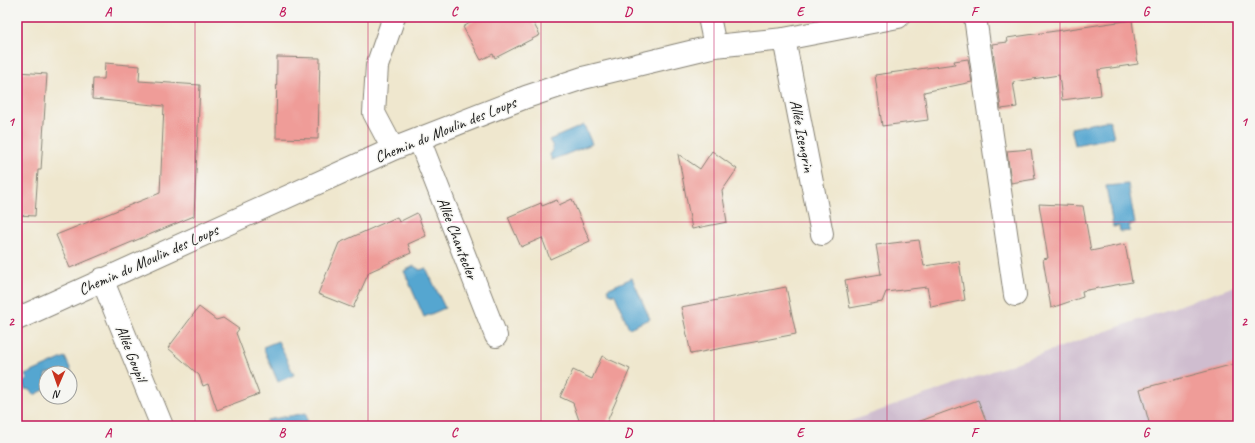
<svg xmlns="http://www.w3.org/2000/svg" width="1255" height="443" viewBox="0 0 1255 443" font-family="Caveat,sans-serif">
	<style>
		.industrial { fill: #cfbdcf }
		.water { fill: #55a6d0; stroke: #386176 }
		.building { fill: #ef9c98 }
		.lines { fill: none; stroke-linecap: round; stroke-linejoin: round }
		.minor-casing { stroke: #868275; stroke-width: 24 }
		.minor { stroke: #fff; stroke-width: 22 }
		.grid { fill: none; stroke: #c2185b; stroke-width: 1; stroke-opacity: 0.55 }
		.labels { text-anchor: middle; stroke-width: 3; stroke-linejoin: round; paint-order: stroke }
		.street-label { font-size: 16px; fill: #1c1c1c; stroke: #f6f6f2 }
		.neatline { fill: none; stroke: #c2185b; stroke-width: 1.5 }
		.grid-label { font-size: 13px; text-anchor: middle; font-weight: bold; fill: #c2185b }
	</style>
	<rect width="100%" height="100%" fill="#f6f6f2"/>
	<filter id="ink" filterUnits="userSpaceOnUse"><feTurbulence type="fractalNoise" baseFrequency=".025" numOctaves="2"/><feDisplacementMap in="SourceGraphic" scale="8" xChannelSelector="R" yChannelSelector="G"/><feConvolveMatrix kernelMatrix="1 2 1 2 8 2 1 2 1" color-interpolation-filters="sRGB"/></filter>
	<filter id="wash" filterUnits="userSpaceOnUse"><feTurbulence type="fractalNoise" baseFrequency=".012" numOctaves="4" result="noise"/><feDisplacementMap in="SourceGraphic" scale="16" xChannelSelector="R" yChannelSelector="G"/><feGaussianBlur stdDeviation="0.9" result="paint"/><feColorMatrix in="noise" values="0 0 0 0 0 0 0 0 0 0 0 0 0 0 0 0 0 1.4 0 .05"/><feComposite in="paint" operator="in"/></filter>
	<g filter="url(#wash)">
		<rect width="100%" height="100%" fill="#efe7ce"/>
		<path class="industrial" d="M1238,285V426H836L1038,355Z"/>
		<path class="water" d="M1110,120L1114,137L1075,145L1071,128Z
			M584,125L592,144L552,160L550,155L553,147L549,140Z
			M1128,184L1135,224L1129,225L1130,231L1120,232L1119,226L1113,227L1106,186Z
			M414,266L420,270L426,268L445,308L424,317L404,271Z
			M632,278L650,319L629,328L615,295L609,293L607,289Z
			M278,341L294,375L278,382L263,347Z
			M65,357L74,377L70,379V373H46V389L34,395L31,390L25,389L23,383L27,379L25,375Z
			M306,413L308,426H264L267,424V420Z"/>
		<g id="blocks">
			<path class="building" d="M480,17H530L540,35L495,58L493,54L481,60L463,27Z
				M1132,20L1138,64L1098,70L1101,95L1062,100L1059,75L1013,82L1017,107L1001,109L992,44L1008,42L1007,38Z
				M277,57L320,58L318,139L276,138Z
				M968,59L972,82L924,92L928,120L882,126L875,75L955,64L954,61Z
				M105,63L140,66L139,81L200,85L194,216L70,268L56,235L160,193L164,106L92,99L93,79H104Z
				M17,72L47,74L41,170H38L35,216L17,215Z
				M1031,149L1035,179L1011,183L1007,151Z
				M712,151L737,169L722,191L727,222L692,229L678,154L700,169Z
				M572,199L590,241L550,259L542,238L521,247L508,217L541,203L542,206L557,200L559,205Z
				M1039,204L1083,206L1091,251L1125,244L1132,282L1082,291L1083,297L1051,308L1043,259L1048,258Z
				M417,213L426,236L408,244L411,253L369,272L353,308L318,294L339,243L397,217L399,222Z
				M919,240L924,266L959,261L965,300L931,307L927,287L886,292L882,302L850,308L845,280L881,274L876,245Z
				M786,287L796,334L691,354L681,307Z
				M199,307L216,320L223,318L239,329L236,333L259,394L217,410L208,384L203,386L199,375L168,348Z
				M602,356L630,369L605,426H581L573,403L560,397L573,370L592,379Z
				M1238,363V426H1150L1140,389Z
				M978,400L988,426H915V423Z"/>
		</g>
	</g>
	<g filter="url(#ink)">
		<use href="#blocks" fill-opacity="0" stroke="#868275" stroke-width="1"/>
		<g class="lines">
			<defs>
				<path id="minor" d="M709,17L715,46
					M975,17L1015,295
					M784,39L822,234
					M419,139L496,336
					M393,149L374,113L377,66L394,17
					M102,279L162,426
					M17,319L393,149L526,97L583,78L715,46L784,39L898,17"/>
			</defs>
			<use href="#minor" class="minor-casing"/>
			<use href="#minor" class="minor"/>
		</g>
	</g>
	<path class="grid" d="M195,17V426M368,17V426M541,17V426M714,17V426M887,17V426M1060,17V426M17,222H1238"/>
	<g class="labels">
		<g class="street-label">
			<text transform="translate(445 129) rotate(-22)" y="6">Chemin du Moulin des Loups</text>
			<text transform="translate(803 136) rotate(79)" y="6">Allée Isengrin</text>
			<text transform="translate(458 238) rotate(69)" y="6">Allée Chantecler</text>
			<text transform="translate(148 259) rotate(-24)" y="6">Chemin du Moulin des Loups</text>
			<text transform="translate(132 353) rotate(68)" y="6">Allée Goupil</text>
		</g>
	</g>
	<rect width="1255" height="443" fill="none" stroke="#f6f6f2" stroke-width="44"/>
	<g transform="translate(58 385) rotate(182)"><circle r="19" fill="#f6f6f2" stroke="#9f9f9c"/>
	<path d="M0-3L7 15L0 10L-7 15Z" fill="#c8321e"/>
	<text y="-6" font-size="11" font-weight="bold" text-anchor="middle" fill="#1c1c1c">N</text>
	</g>
	<rect x="22" y="22" width="1211" height="399" class="neatline"/>
	<g class="grid-label">
		<text x="108" y="16">A</text>
		<text x="282" y="16">B</text>
		<text x="454" y="16">C</text>
		<text x="628" y="16">D</text>
		<text x="800" y="16">E</text>
		<text x="974" y="16">F</text>
		<text x="1146" y="16">G</text>
		<text x="11" y="126">1</text>
		<text x="1244" y="126">1</text>
		<text x="11" y="326">2</text>
		<text x="1244" y="326">2</text>
		<text x="108" y="437">A</text>
		<text x="282" y="437">B</text>
		<text x="454" y="437">C</text>
		<text x="628" y="437">D</text>
		<text x="800" y="437">E</text>
		<text x="974" y="437">F</text>
		<text x="1146" y="437">G</text>
	</g>
</svg>
